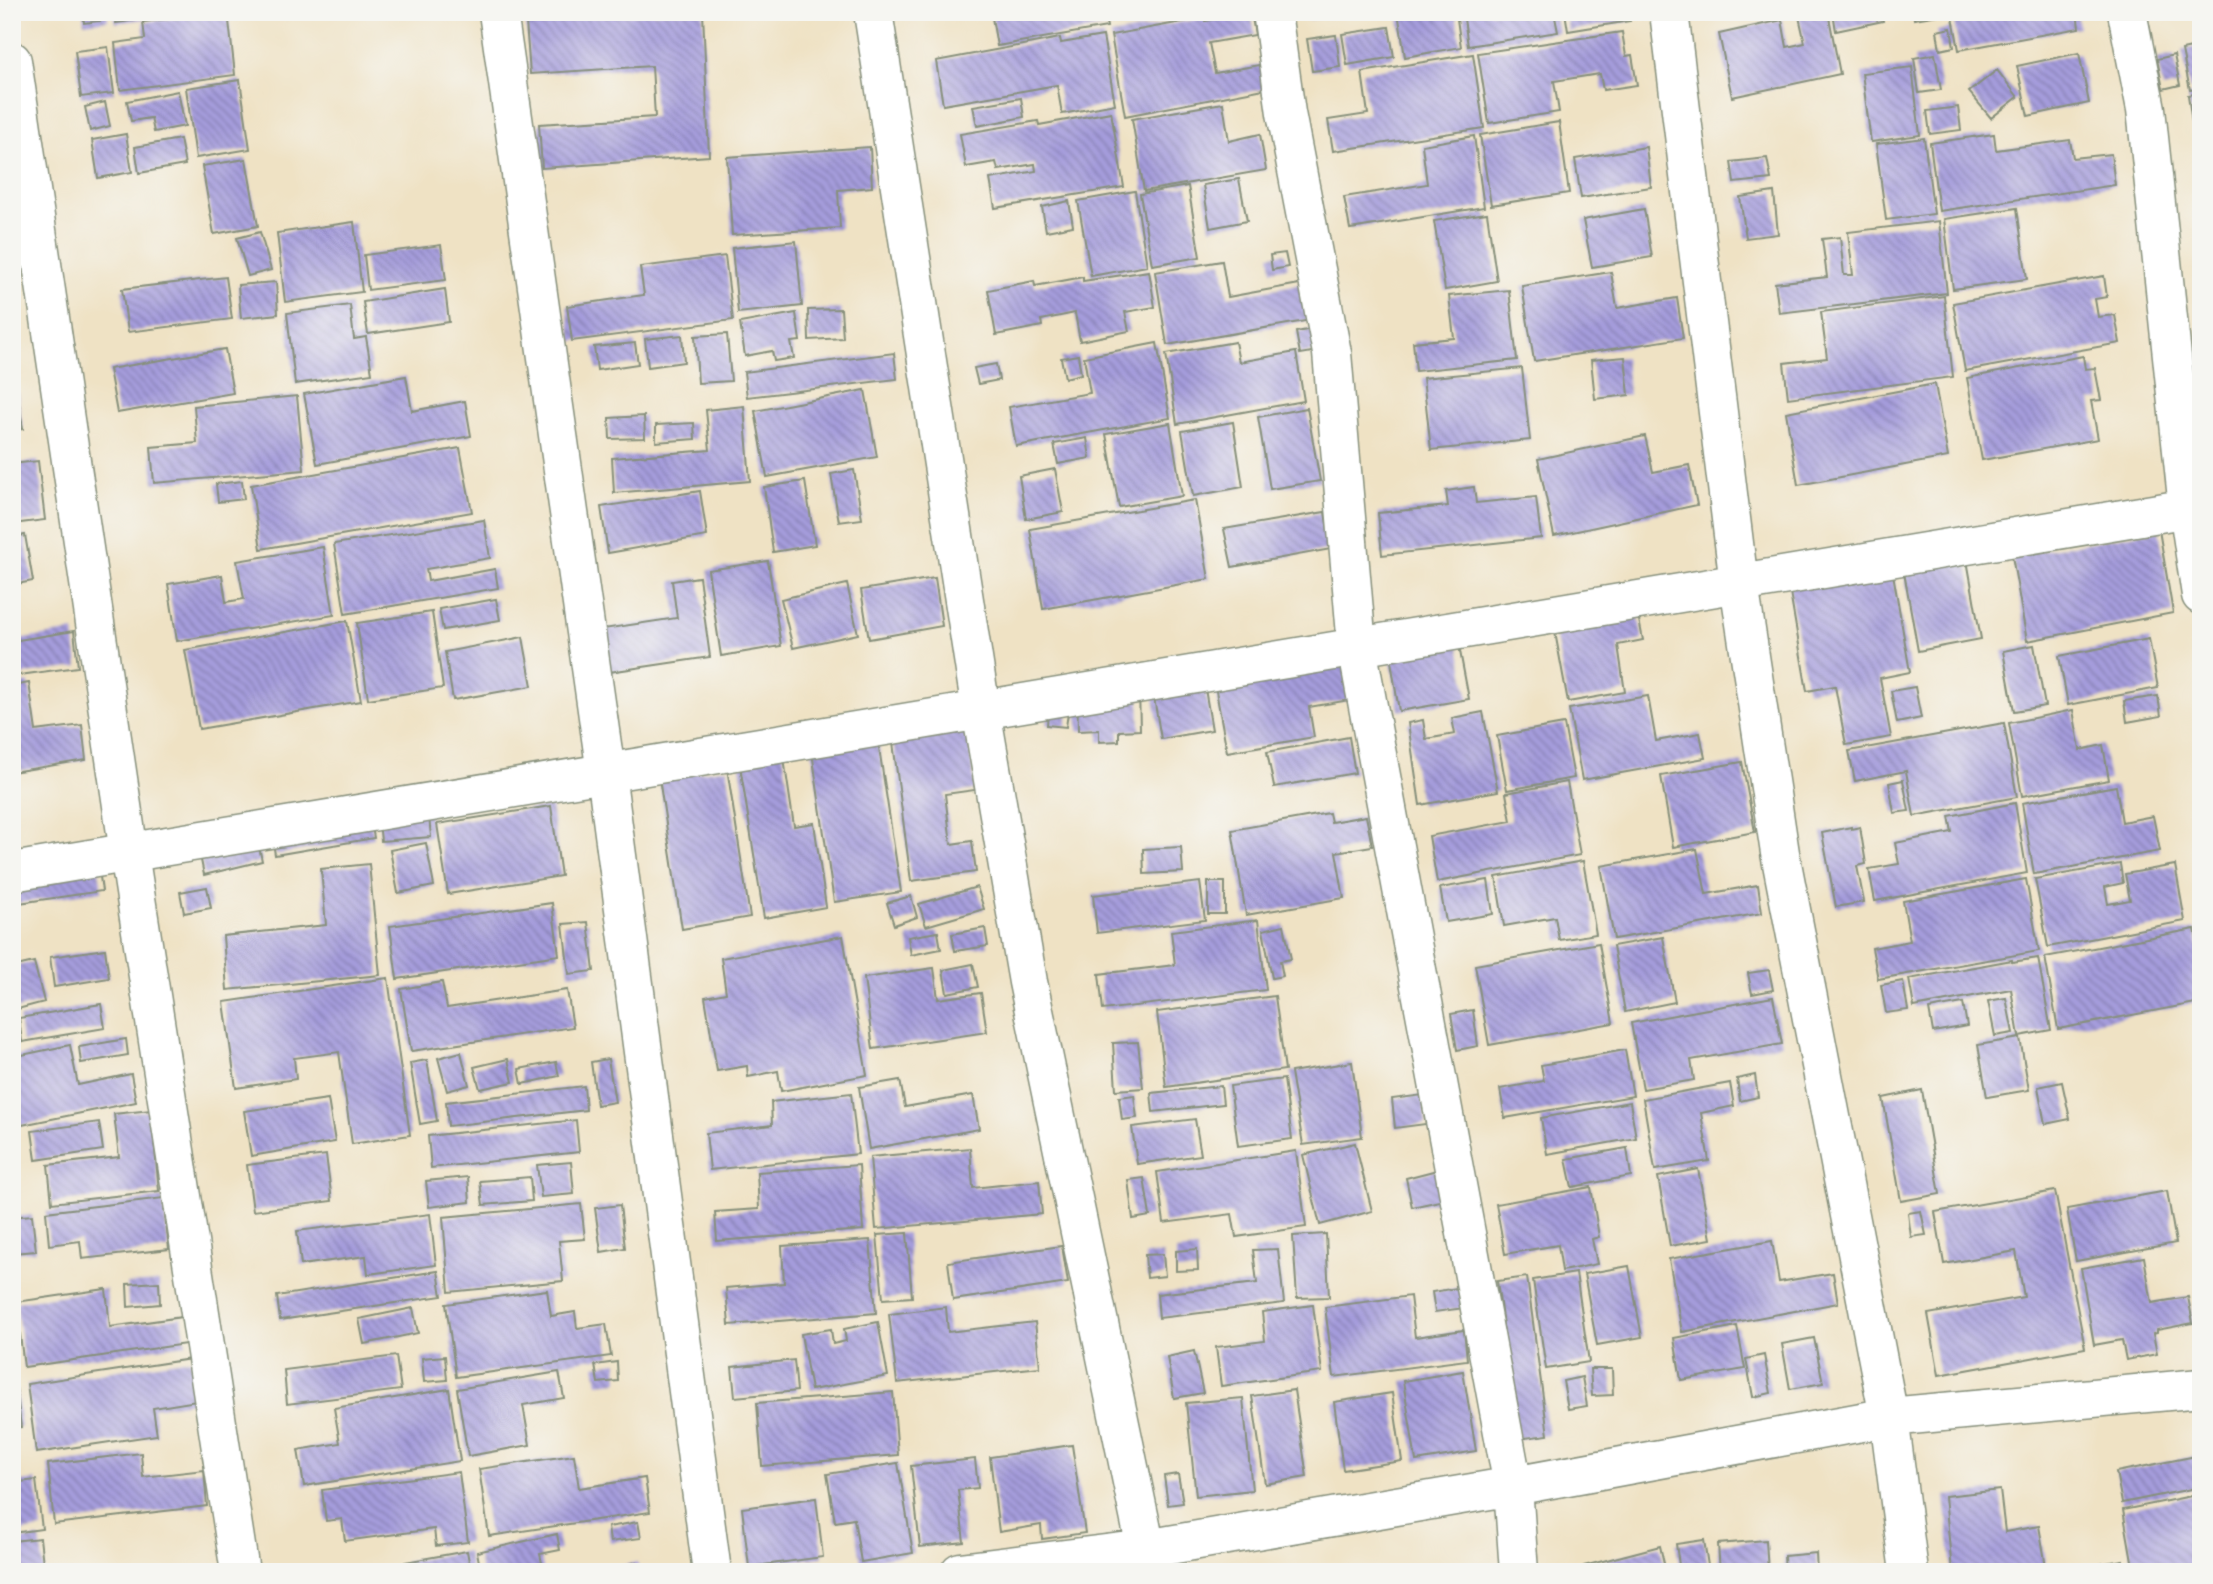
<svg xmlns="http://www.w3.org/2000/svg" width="2213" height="1584" viewBox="0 0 2213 1584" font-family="'Architects Daughter',sans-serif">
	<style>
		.building { fill: url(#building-back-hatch) }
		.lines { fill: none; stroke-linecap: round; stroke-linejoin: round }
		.minor-casing { stroke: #87907c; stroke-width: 41 }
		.tertiary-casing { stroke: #87907c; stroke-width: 41 }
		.minor { stroke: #fff; stroke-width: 38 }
		.tertiary { stroke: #fff; stroke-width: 38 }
	</style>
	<defs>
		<pattern id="building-back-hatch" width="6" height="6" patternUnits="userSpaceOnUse" patternTransform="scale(1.75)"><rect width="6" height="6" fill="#a59cdc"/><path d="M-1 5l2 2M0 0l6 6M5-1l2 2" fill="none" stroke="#8680b3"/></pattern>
	</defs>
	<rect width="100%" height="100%" fill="#f6f6f2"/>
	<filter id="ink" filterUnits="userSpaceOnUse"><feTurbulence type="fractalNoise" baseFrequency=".0143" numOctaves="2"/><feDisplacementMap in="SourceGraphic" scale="14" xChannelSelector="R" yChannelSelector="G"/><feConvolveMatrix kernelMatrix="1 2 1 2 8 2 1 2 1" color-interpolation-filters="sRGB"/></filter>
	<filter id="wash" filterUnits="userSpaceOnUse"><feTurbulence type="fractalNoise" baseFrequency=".00686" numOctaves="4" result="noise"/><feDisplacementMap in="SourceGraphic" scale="28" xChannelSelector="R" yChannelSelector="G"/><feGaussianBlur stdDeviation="1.57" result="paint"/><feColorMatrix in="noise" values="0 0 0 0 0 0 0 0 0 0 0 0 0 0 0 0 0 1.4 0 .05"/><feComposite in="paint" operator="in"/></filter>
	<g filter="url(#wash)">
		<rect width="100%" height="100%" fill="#efe2c4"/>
		<g id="blocks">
			<path class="building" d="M83,12H107L108,20L84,23Z
				M114,12H178V14L116,23Z
				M228,12L235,75L120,90L115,43L145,39L143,22Z
				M667,12H703L709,156L542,168L539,124L655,117L652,66L530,74L526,22Z
				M991,12H1104L1107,27L997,46Z
				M1108,12H1143V14L1109,20Z
				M1251,12L1255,35L1209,43L1215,73L1265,64L1269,88L1125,116L1111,35L1204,18L1205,21Z
				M1305,12H1331V17L1306,20Z
				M1398,12H1456L1461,47L1405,57Z
				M1463,12H1554L1558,32L1468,46Z
				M1565,12H1628L1630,21L1568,31Z
				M1798,12H1828L1840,74L1732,97L1719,34L1782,20L1787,47L1805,43Z
				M1833,12H1881L1883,21L1836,31Z
				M1913,12H1945V14L1914,19Z
				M1952,12H2077L2079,28L1959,50Z
				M1389,27L1394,57L1347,65L1342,34Z
				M1951,28L1954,47L1940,50L1937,31Z
				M1622,32L1626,56L1632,55L1637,85L1603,90L1600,74L1554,81L1559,112L1489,123L1478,53Z
				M1336,35L1340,67L1312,71L1307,39Z
				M1103,36L1115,104L1062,114L1057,85L943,105L936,61L1060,38L1061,43Z
				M2201,46V88L2190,90L2182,50Z
				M108,47L114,93L81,97L75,51Z
				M2079,53L2089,103L2028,116L2017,66Z
				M1473,54L1484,128L1333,151L1328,120L1368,114L1362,72Z
				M1935,54L1941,90L1919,93L1914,58Z
				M2174,55L2180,85L2163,89L2157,59Z
				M1912,67L1920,135L1871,142L1862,73Z
				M1997,70L2018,97L1991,118L1969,92Z
				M240,80L250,149L196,158L186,88Z
				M178,91L185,126L154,132L151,118L131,121L127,101Z
				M2201,93V128L2193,129L2188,95Z
				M1021,98L1024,117L977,126L973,106Z
				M105,102L110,126L90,131L85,107Z
				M1223,103L1229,141L1260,134L1266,170L1144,191L1132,119Z
				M1958,107L1961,130L1930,134L1927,111Z
				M1111,112L1124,187L995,208L990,179L1036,171L1035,164L998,170L996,162L966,167L960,134L1038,121L1039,125Z
				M1559,122L1569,193L1491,205L1480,135Z
				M126,134L132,172L98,178L92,140Z
				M1994,134L1996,150L2070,140L2073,158L2111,154L2115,185L1939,211L1930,143Z
				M1474,136L1484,207L1350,229L1344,197L1427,184L1422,145Z
				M1924,138L1934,214L1886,220L1876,144Z
				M180,139L185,165L139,173L135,147Z
				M870,147L872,187L838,190L840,228L732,235L727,157Z
				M1646,147L1651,187L1581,198L1575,159Z
				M1767,158L1771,179L1734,183L1731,162Z
				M246,159L258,226L214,234L202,166Z
				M1239,179L1247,221L1210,228L1203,185Z
				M1188,186L1200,257L1152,265L1140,194Z
				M1135,191L1147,266L1091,276L1078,201Z
				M1774,192L1778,234L1746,238L1740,197Z
				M1069,201L1073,226L1046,231L1042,207Z
				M2017,208L2027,279L1953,289L1944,219Z
				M1644,209L1652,257L1592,267L1583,220Z
				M1487,213L1497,281L1445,290L1434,221Z
				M1939,221L1947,293L1779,313L1775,283L1827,277L1822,239L1840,237L1844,275H1853L1848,232Z
				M354,222L362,292L285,302L277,233Z
				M260,232L271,270L248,276L237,238Z
				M796,241L802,306L738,313L732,248Z
				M441,245L446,280L368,290L364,255Z
				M1285,253L1288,267L1272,270L1270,255Z
				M725,256L733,320L572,341L567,306L644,295L640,267Z
				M1222,261L1228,297L1305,283L1311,320L1167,345L1155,272Z
				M1149,271L1155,307L1125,312L1129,331L1080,341L1075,313L1041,320L1042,326L996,335L988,290L1034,281L1035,286L1083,277V281Z
				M1611,272L1617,308L1677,298L1683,338L1534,361L1522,286Z
				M2104,276L2107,297L2095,299L2098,317L2115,315L2120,343L1965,371L1953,303Z
				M226,277L232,319L128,332L122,289Z
				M276,282L278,314L241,318L238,285Z
				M445,289L449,322L368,334L363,302Z
				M1509,290L1517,360L1416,371L1413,342L1454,338L1449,296Z
				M1944,296L1953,377L1788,398L1784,363L1827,358L1821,312Z
				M350,305L354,339L366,337L372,373L295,384L287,313Z
				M841,309L843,338L809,340L808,310Z
				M796,313L800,341L791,342L794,358L774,361L772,351L745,356L740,323Z
				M1313,329L1318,351L1300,354L1296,332Z
				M727,334L731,381L698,383L695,336Z
				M682,335L684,362L648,367L645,339Z
				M1235,342L1239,362L1296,352L1304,401L1177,424L1166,354Z
				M635,343L638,364L597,370L594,347Z
				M1157,343L1170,418L1016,446L1009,407L1090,393L1084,357Z
				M225,349L233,393L117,413L109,369Z
				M894,353L897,379L747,397L744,372Z
				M1078,355L1081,374L1065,378L1061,358Z
				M2083,356L2085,369L2095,368L2101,400L2091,401L2098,439L1982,460L1967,378Z
				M1625,357L1629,395L1595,399L1591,360Z
				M12,358L23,429L12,431Z
				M996,364L999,380L978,384L974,368Z
				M1522,368L1530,440L1431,450L1423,378Z
				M406,376L412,411L465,401L471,436L317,464L304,394Z
				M1935,384L1948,457L1798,485L1786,412Z
				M865,390L877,457L767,477L755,411Z
				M297,396L304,470L154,483L151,447L197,443L194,406Z
				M744,406L750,481L614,493L612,458L710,450L706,410Z
				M1307,408L1320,481L1270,489L1258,417Z
				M644,416L645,438L610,439L609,418Z
				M1233,422L1243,487L1193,496L1182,431Z
				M694,423L695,439L656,442V425Z
				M1170,423L1182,496L1119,507L1106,434Z
				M1645,436L1653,472L1689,465L1697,505L1554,536L1538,459Z
				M1087,438L1090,458L1058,464L1054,444Z
				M460,448L472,512L261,549L251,485Z
				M38,461L45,520L12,524V464Z
				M1055,469L1063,512L1026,519L1019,476Z
				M854,470L862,519L839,522L831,474Z
				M242,481L244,499L218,502L216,484Z
				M805,481L815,545L773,552L764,487Z
				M1474,487L1476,503L1536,497L1541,538L1382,555L1378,513L1448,506L1446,491Z
				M700,491L707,536L608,553L601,507Z
				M1195,500L1209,579L1043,609L1030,529Z
				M1325,512L1331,549L1232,567L1224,529Z
				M484,520L490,558L426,569L428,581L495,569L498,588L345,614L334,544Z
				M2159,530L2173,613L2027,641L2012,556Z
				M25,535L33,581L12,585V537Z
				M323,547L334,615L177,641L168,584L222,575L226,602L244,599L237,561Z
				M1967,560L1981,639L1918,651L1904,572Z
				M768,561L781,646L721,656L708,570Z
				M1892,568L1910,672L1880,678L1891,737L1846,745L1835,686L1807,691L1789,587Z
				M699,577L710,657L609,672L603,629L677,618L672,581Z
				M935,578L942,626L869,639L861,590Z
				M847,584L858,634L793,648L781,599Z
				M496,599L500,620L443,630L439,609Z
				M1635,600L1643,640L1618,645L1625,692L1568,702L1552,616Z
				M432,612L443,688L368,699L357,623Z
				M347,621L361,701L199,729L185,650Z
				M1456,630L1469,699L1399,711L1388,642Z
				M74,631L78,667L12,676V641Z
				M523,637L532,686L453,700L445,652Z
				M2149,639L2158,688L2068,705L2059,656Z
				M2034,645L2045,706L2014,711L2003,651Z
				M1353,650L1361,698L1309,707L1314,737L1227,752L1213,674Z
				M1202,671L1212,730L1161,739L1151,680Z
				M29,683L36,731L82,725L86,760L12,772V686Z
				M1139,687L1140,730L1119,731V741L1099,742V730L1078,731L1077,688Z
				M1915,687L1921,718L1897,723L1891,691Z
				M1050,690L1071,692L1066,727L1047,725Z
				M1648,696L1656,741L1700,733L1705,758L1582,780L1569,709Z
				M2158,696L2161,716L2127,722L2124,701Z
				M2073,710L2080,750L2103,745L2109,780L2022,796L2009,723Z
				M1483,712L1498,791L1420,805L1408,723L1423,720L1426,739L1455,734L1452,718Z
				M966,717L975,790L945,794L951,844L972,841L976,872L911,881L891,727Z
				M2004,723L2017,797L1914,816L1906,771L1855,781L1849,751Z
				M1564,724L1574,778L1507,790L1497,736Z
				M876,728L901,892L834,902L810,738Z
				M1349,737L1355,773L1274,787L1267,752Z
				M783,752L794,826L814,823L826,907L764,918L739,759Z
				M1742,762L1755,832L1673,847L1661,776Z
				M727,768L750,917L682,929L659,778Z
				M1903,780L1909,811L1894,813L1889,783Z
				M1567,782L1580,855L1437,882L1429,836L1511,821L1506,793Z
				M2116,786L2122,822L2153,816L2160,851L2034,874L2022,803Z
				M368,803L374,838L275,855L270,821Z
				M2015,803L2027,873L1875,901L1869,869L1899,864L1895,843L1952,832L1949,816Z
				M428,806L431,837L381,841L378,811Z
				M551,806L561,876L448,894L437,824Z
				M1329,813L1331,822L1366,816L1372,846L1336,852L1344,898L1246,915L1232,830Z
				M255,827L262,861L204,875L197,840Z
				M1851,827V829L1860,827L1866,864L1857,866L1864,902L1836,907L1822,833Z
				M426,843L434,886L398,893L390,850Z
				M1181,847L1183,872L1144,874L1143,849Z
				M96,848L102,891L12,904V861Z
				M1697,849L1706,894L1758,885L1762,913L1614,939L1601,866Z
				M1583,861L1596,934L1559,940L1555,917L1504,926L1496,877Z
				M369,864L380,975L227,990L223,936L326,925L321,869Z
				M2120,864L2123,883L2105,887L2108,904L2130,900L2125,874L2175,865L2185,921L2048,947L2035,879Z
				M2026,879L2039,951L1878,979L1872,948L1910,941L1903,901Z
				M1488,880L1493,914L1446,922L1440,888Z
				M1200,882L1205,920L1097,933L1093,895Z
				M1208,882H1225V914H1208Z
				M207,887L211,908L184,913L180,892Z
				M977,887L984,909L926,926L919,904Z
				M911,896L917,917L894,925L887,903Z
				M552,903L559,955L397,979L390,926Z
				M1258,920L1266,990L1103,1010L1099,974L1175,965L1171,931Z
				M588,922L594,971L569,974L563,924Z
				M1284,925L1291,959L1280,961L1283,976L1272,978L1263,930Z
				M985,928L988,946L955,951L952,934Z
				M2195,929L2201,959V1002L2058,1029L2045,957Z
				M938,932L941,949L911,955L908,937Z
				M843,936L867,1075L781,1091L778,1071L748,1077L747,1066L717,1071L705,997L726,993L721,958Z
				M1663,937L1675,1002L1625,1012L1613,946Z
				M1599,943L1613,1023L1489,1045L1475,965Z
				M105,949L109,978L54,987L50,957Z
				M2038,958L2051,1030L2019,1036L2011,989L1914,1007L1909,979L2012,960V962Z
				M34,962L44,1002L14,1010L12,967Z
				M973,964L978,987L947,993L943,970Z
				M934,968L938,999L981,993L987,1032L873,1049L864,978Z
				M1769,970L1773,990L1752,994L1748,973Z
				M388,978L410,1135L352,1144L339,1052L294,1058L296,1079L236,1088L224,1002Z
				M1903,981L1908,1010L1886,1013L1881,985Z
				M442,982L447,1008L567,990L573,1027L411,1051L401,989Z
				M1275,996L1285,1070L1166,1087L1157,1012Z
				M1773,997L1782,1044L1691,1060L1694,1080L1643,1089L1631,1023Z
				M2006,998L2013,1033L1995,1036L1988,1001Z
				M1963,1003L1967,1026L1933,1032L1929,1009Z
				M101,1004L105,1028L22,1042L19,1018Z
				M1473,1010L1478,1046L1457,1050L1451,1014Z
				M2020,1038L2029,1090L1987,1097L1978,1045Z
				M126,1039L128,1055L81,1063L79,1047Z
				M1138,1042L1143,1088L1116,1090L1113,1043Z
				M70,1045L78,1085L131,1074L136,1102L12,1127V1057Z
				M1625,1050L1633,1096L1505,1118L1500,1089L1544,1081L1541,1065Z
				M461,1052L469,1085L447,1091L438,1058Z
				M508,1059L513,1082L480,1089L474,1067Z
				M608,1059L615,1102L597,1105L591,1062Z
				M427,1060L437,1121L420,1124L410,1063Z
				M556,1062L559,1076L522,1084L519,1069Z
				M1352,1062L1362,1137L1303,1145L1291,1072Z
				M1755,1075L1758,1097L1740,1101L1737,1079Z
				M1284,1079L1292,1139L1238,1146L1230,1086Z
				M900,1080L905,1107L973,1095L979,1129L869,1149L859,1087Z
				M2062,1082L2070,1119L2045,1124L2038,1087Z
				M1730,1083L1734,1106L1701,1113L1709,1161L1655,1170L1643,1099Z
				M584,1086L586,1110L448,1126L446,1102Z
				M1221,1086L1223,1104L1153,1112L1151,1093Z
				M1922,1090L1940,1194L1901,1201L1883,1098Z
				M851,1093L858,1154L710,1170L706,1133L772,1125L771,1102Z
				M1134,1095L1137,1118L1122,1120L1119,1097Z
				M1423,1095L1426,1124L1395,1128L1392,1099Z
				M328,1099L335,1142L251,1156L244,1111Z
				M1630,1102L1636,1138L1547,1154L1541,1118Z
				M151,1110L159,1191L52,1203L48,1165L119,1157L114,1114Z
				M1195,1119L1201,1155L1137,1164L1132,1127Z
				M576,1120L579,1152L431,1168L428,1136Z
				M99,1122L103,1150L36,1160L32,1131Z
				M1355,1143L1372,1211L1320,1225L1303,1155Z
				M970,1148L973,1188L1039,1181L1042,1214L876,1229L870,1157Z
				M1627,1148L1631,1176L1572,1187L1566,1159Z
				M1296,1151L1306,1227L1236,1237L1232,1214L1164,1223L1157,1172Z
				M326,1155L332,1201L253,1211L247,1165Z
				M571,1162L574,1194L541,1197L537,1165Z
				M859,1165L863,1230L717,1241L715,1212L759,1209L757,1172Z
				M1698,1169L1711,1239L1670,1246L1658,1177Z
				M1437,1170L1444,1200L1412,1207L1406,1178Z
				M468,1177L470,1202L429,1207L426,1181Z
				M530,1177L532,1201L483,1205L480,1181Z
				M1144,1178L1150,1216L1133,1219L1128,1180Z
				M1591,1187L1599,1237L1592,1239L1597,1264L1562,1271L1558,1245L1505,1254L1496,1204Z
				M2055,1191L2085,1348L1939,1375L1928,1314L2024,1297L2016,1251L1944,1264L1935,1212Z
				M2167,1191L2176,1243L2076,1261L2067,1209Z
				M163,1198L169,1249L82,1259L80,1241L49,1245L46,1212Z
				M581,1204L585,1239L559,1241L563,1281L449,1292L443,1217Z
				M620,1205L625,1248L601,1252L595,1208Z
				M1921,1211L1926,1235L1911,1237L1908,1213Z
				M430,1214L436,1265L368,1274L366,1256L301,1265L297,1231Z
				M32,1215L36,1251L12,1253V1217Z
				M907,1233L912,1297L883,1299L877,1235Z
				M1326,1234L1329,1297L1297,1298L1293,1236Z
				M870,1240L876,1313L729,1325L726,1288L784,1283L782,1246Z
				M1772,1241L1779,1282L1833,1273L1838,1303L1682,1332L1669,1259Z
				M1062,1246L1068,1283L953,1300L948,1262Z
				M1197,1249L1198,1270L1176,1271V1251Z
				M1278,1249L1284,1303L1159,1318L1157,1294L1257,1283L1253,1250Z
				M1163,1254L1165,1276L1147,1278L1145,1255Z
				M2144,1257L2152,1303L2188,1297L2193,1323L2157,1330V1333L2153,1334L2157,1354L2126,1360L2122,1340L2094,1345L2081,1268Z
				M1629,1266L1642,1337L1597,1345L1584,1274Z
				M438,1271L442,1296L280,1320L277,1296Z
				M1576,1273L1589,1362L1546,1369L1533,1280Z
				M1527,1277L1548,1435L1518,1439L1497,1281Z
				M159,1282L160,1304L128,1307L127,1284Z
				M1470,1286L1472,1307L1435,1312L1432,1292Z
				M106,1289L110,1327L182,1317L186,1344L24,1367L16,1302Z
				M547,1290L551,1316L575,1312L577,1328L606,1324L611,1356L456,1377L446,1304Z
				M1410,1296L1415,1337L1464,1330L1467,1360L1334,1377L1325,1307Z
				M1313,1305L1322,1372L1221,1386L1216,1347L1265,1341L1262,1312Z
				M946,1307L948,1332L1035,1322L1040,1367L897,1383L889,1314Z
				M413,1308L418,1333L364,1344L359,1319Z
				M878,1322L888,1376L811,1390L801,1334L831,1329L833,1344L846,1341L844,1329Z
				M1737,1326L1745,1369L1681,1380L1674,1338Z
				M1814,1338L1823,1383L1790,1389L1782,1344Z
				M1194,1351L1203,1393L1174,1398L1167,1357Z
				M1764,1355L1771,1393L1753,1397L1746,1359Z
				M396,1356L401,1390L287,1404L284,1370Z
				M445,1356L447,1380L424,1382L422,1358Z
				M191,1359L197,1401L153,1408L157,1435L36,1453L27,1384Z
				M794,1360L797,1391L735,1397L732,1367Z
				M617,1362L618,1381L598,1383L595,1365Z
				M1590,1369H1612L1613,1395L1592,1396Z
				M1463,1371L1476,1451L1416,1461L1403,1381Z
				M14,1372L21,1427L12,1428V1373Z
				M559,1372L564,1398L523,1405L530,1445L468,1456L457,1389Z
				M1582,1377L1587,1406L1568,1409L1563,1381Z
				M449,1389L460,1461L304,1486L298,1450L340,1443L334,1408Z
				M1294,1390L1307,1477L1265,1484L1252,1396Z
				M893,1392L898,1455L762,1466L757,1403Z
				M1392,1393L1402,1461L1343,1470L1334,1402Z
				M1243,1398L1252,1490L1196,1496L1186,1403Z
				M1072,1445L1085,1533L1042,1539L1041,1525L999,1532L990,1457Z
				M141,1453L143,1477L204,1470L207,1506L54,1524L48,1464Z
				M574,1455L579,1488L645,1478L650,1512L489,1536L479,1469Z
				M2201,1455V1487L2122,1503L2116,1472Z
				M975,1459L978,1488L958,1490L964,1542L920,1547L911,1466Z
				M898,1463L913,1553L861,1562L854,1519L835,1522L827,1474Z
				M459,1472L468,1542L436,1546L434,1529L345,1541L342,1519L326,1521L322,1490Z
				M1178,1474L1183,1503L1168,1505L1164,1476Z
				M36,1480L42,1529L12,1533V1483Z
				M2000,1490L2005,1532L2039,1526L2047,1572H1952L1945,1496Z
				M2201,1494V1572H2134L2123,1510Z
				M816,1498L823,1557L749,1567L742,1508Z
				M638,1522L641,1538L610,1542L608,1527Z
				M557,1534L560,1550L540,1554L544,1572H481L477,1552Z
				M40,1538L44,1572H12V1541Z
				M1704,1540L1709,1572H1680L1676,1544Z
				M1766,1540L1768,1572H1720L1718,1544Z
				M1660,1546L1666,1572H1586L1584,1566Z
				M467,1551L471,1572H406L405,1562Z
				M1816,1553L1817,1572H1785L1784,1556Z
				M2123,1560L2125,1572H2066V1570Z
				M637,1562L640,1572H619L618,1567Z"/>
		</g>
	</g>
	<g filter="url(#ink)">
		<use href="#blocks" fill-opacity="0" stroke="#87907c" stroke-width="2"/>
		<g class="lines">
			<defs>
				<path id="minor" d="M498,12L606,773L712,1572
					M873,12L981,710L1028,982L1146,1549L1148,1572
					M1272,12L1286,113L1332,353L1357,647L1513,1486L1519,1572
					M1669,12L1739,584L1780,853L1889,1417L1909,1572
					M2127,12L2146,109L2188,508L2201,595
					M12,61L129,853L240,1572
					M960,1572L1146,1549L1513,1486L1889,1417L2201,1388"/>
				<path id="tertiary" d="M12,872L2201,506"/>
			</defs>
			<use href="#minor" class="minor-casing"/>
			<use href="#tertiary" class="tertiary-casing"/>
			<use href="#minor" class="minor"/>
			<use href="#tertiary" class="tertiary"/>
		</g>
	</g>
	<rect width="2213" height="1584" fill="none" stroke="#f6f6f2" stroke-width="42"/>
</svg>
